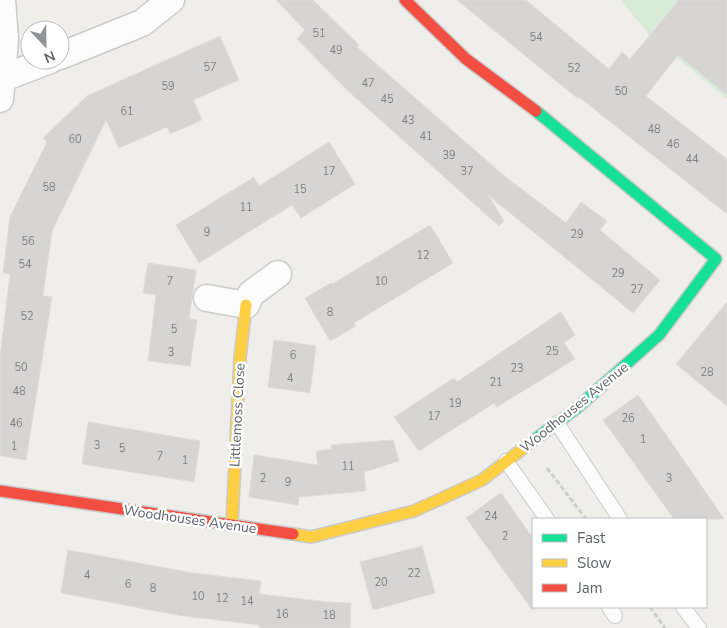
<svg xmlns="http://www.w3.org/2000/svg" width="727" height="628" viewBox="0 0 727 628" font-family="'Nunito Sans',sans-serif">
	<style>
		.green { fill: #d8ebd6 }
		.building { fill: #d6d5d3; stroke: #deddd9 }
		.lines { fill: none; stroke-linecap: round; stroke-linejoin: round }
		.lane-casing { stroke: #cbcccc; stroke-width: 16 }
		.street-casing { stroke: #cbcccc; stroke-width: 29 }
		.fast-casing { stroke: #cacacb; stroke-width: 14 }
		.slow-casing { stroke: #cacacb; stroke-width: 14 }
		.jam-casing { stroke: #cacacb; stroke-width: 14 }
		.path { stroke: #cacfcc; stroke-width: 3; stroke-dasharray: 5 2.5; stroke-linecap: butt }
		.lane { stroke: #fdfcfc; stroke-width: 14 }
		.street { stroke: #fdfcfc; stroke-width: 26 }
		.fast { stroke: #16e098; stroke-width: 11 }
		.slow { stroke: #ffcf43; stroke-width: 11 }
		.jam { stroke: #f24e42; stroke-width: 11 }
		.labels { text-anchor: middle; stroke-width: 5; stroke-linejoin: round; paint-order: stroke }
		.number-label { font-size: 11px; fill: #7e8184 }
		.street-label { font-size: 14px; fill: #5f6368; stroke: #fff }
	</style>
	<rect width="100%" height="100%" fill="#efeeea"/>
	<path class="green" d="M621,0H727V99L650,36Z"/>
	<path class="building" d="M276,0H313L359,45L357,47L502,174L566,223L581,202L607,221L600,230L660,280L633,313L488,195L504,221L499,226L347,90L297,39L305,30Z
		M457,0H526L609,69L622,52L630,59L679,0H727V95L678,55L646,96L727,159V214L579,97L577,98Z
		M220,36L239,80L193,100L202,120L170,134L167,127L119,148L106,120L52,231L43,296L52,297L26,460L0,456V357L10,274L3,273L6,250L10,217L47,142L43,138L87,96Z
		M329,142L355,184L301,218L292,205L199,263L176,225L254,177L259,186Z
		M430,225L453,263L354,323L356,326L330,341L305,298L331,283L332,284Z
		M148,263L196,270L189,319L197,320L190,366L148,361L156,295L143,293Z
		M727,302V406L676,364Z
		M561,312L575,335L564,343L575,359L497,407L494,403L419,451L394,417L454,378L457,382Z
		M274,340L316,346L310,393L268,387Z
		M638,395L667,436L724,519H674L603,420Z
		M88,422L200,441L194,482L82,464Z
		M393,440L399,461L364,472L366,491L299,497L298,505L249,497L254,455L318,465L316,451L332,449L331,445Z
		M501,493L533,538V611L466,518Z
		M422,546L435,593L373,610L360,562Z
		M68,550L193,573L261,581L259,594L328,602L351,603L350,628H259L260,625L183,616L61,593Z"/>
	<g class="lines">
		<defs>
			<path id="lane" d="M557,423L620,519
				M506,461L547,519
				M609,607L615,616
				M683,607L699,628"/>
			<path id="street" d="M60,56L142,23L171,0
				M3,78L50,60
				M0,99L5,40L2,0
				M207,298L246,305L251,294L278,274"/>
			<path id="fast" d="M534,440L577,408L659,335L716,259L536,111"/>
			<path id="slow" d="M232,524L240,358L246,305
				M293,534L311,537L414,511L482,480L534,440"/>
			<path id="jam" d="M405,0L466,59L536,111
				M0,491L293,534"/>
		</defs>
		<use href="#lane" class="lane-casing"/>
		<use href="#street" class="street-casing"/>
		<use href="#fast" class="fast-casing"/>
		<use href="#slow" class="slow-casing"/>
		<use href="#jam" class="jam-casing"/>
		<path class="path" d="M547,468L586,519
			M650,607L665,628"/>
		<use href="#lane" class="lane"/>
		<use href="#street" class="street"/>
		<use href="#fast" class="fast"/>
		<use href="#slow" class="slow"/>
		<use href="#jam" class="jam"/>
	</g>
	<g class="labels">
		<g class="number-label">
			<text x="319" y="37">51</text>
			<text x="536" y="41">54</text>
			<text x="336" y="54">49</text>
			<text x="210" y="71">57</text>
			<text x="574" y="72">52</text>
			<text x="368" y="87">47</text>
			<text x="168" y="90">59</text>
			<text x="621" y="95">50</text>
			<text x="387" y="103">45</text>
			<text x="127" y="115">61</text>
			<text x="408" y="124">43</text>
			<text x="654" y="133">48</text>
			<text x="426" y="140">41</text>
			<text x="75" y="143">60</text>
			<text x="673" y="148">46</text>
			<text x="449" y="159">39</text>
			<text x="692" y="163">44</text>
			<text x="329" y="175">17</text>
			<text x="467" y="175">37</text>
			<text x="49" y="191">58</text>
			<text x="300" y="193">15</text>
			<text x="246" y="211">11</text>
			<text x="207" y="236">9</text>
			<text x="577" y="238">29</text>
			<text x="28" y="245">56</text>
			<text x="423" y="259">12</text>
			<text x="25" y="268">54</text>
			<text x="618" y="277">29</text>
			<text x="170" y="285">7</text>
			<text x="381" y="285">10</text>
			<text x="637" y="293">27</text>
			<text x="330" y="316">8</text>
			<text x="27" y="320">52</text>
			<text x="174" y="333">5</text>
			<text x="552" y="355">25</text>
			<text x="171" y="356">3</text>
			<text x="293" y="359">6</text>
			<text x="21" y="371">50</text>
			<text x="517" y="372">23</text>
			<text x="707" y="376">28</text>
			<text x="290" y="382">4</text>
			<text x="496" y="386">21</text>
			<text x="19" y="395">48</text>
			<text x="455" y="407">19</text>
			<text x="434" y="420">17</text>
			<text x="628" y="422">26</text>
			<text x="16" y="427">46</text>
			<text x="643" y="443">1</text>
			<text x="97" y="449">3</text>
			<text x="14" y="450">1</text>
			<text x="122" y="452">5</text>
			<text x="160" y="460">7</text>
			<text x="185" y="464">1</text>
			<text x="348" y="470">11</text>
			<text x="263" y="482">2</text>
			<text x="669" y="482">3</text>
			<text x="288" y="486">9</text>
			<text x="491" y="520">24</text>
			<text x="505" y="540">2</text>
			<text x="414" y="577">22</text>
			<text x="87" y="579">4</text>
			<text x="381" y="586">20</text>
			<text x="128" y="588">6</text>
			<text x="153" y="592">8</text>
			<text x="198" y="600">10</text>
			<text x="222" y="602">12</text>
			<text x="247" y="605">14</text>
			<text x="282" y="618">16</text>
			<text x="329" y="619">18</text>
		</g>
		<g class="street-label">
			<text transform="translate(574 407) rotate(-39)" y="5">Woodhouses Avenue</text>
			<text transform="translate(237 415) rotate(-87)" y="5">Littlemoss Close</text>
			<text transform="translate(190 519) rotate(8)" y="5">Woodhouses Avenue</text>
		</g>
	</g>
	<rect x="532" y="518" width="175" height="90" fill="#ffffff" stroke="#bfc1c3"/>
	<rect x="542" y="534" width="25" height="8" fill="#16e098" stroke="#bfc1c3"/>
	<text x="577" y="543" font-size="15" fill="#5f6368">Fast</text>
	<rect x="542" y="559" width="25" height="8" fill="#ffcf43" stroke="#bfc1c3"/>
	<text x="577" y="568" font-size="15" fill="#5f6368">Slow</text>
	<rect x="542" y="584" width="25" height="8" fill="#f24e42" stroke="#bfc1c3"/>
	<text x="577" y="593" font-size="15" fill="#5f6368">Jam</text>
	<g transform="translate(45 45) rotate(158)"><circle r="24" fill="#ffffff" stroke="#bfc1c3"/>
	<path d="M0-4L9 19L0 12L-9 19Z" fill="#919496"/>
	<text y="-8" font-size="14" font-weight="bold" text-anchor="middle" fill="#5f6368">N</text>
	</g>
</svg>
